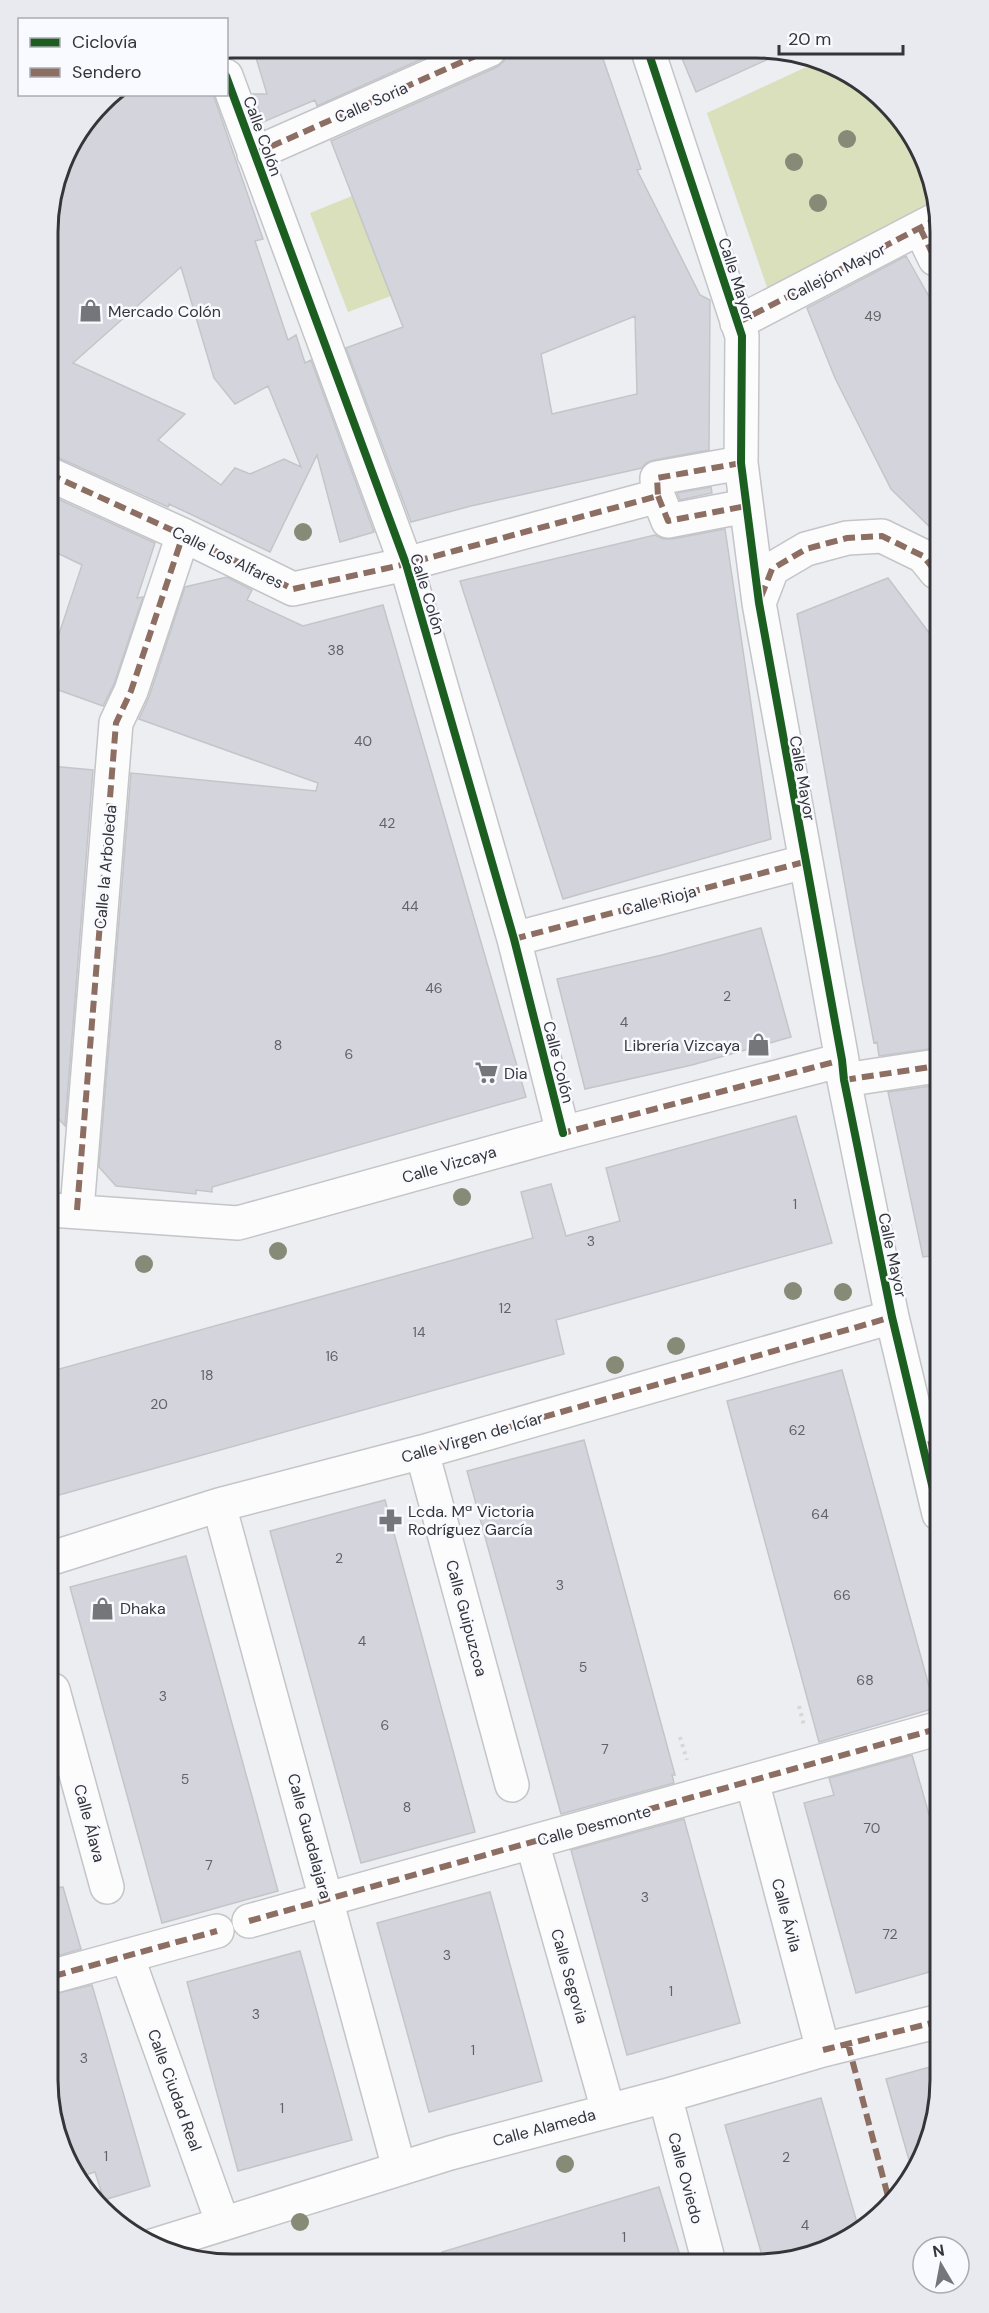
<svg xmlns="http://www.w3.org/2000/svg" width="989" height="2313" viewBox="0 0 989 2313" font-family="'DM Sans',sans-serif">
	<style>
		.green { fill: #dadfbc }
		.building { fill: #d4d4dc; stroke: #c4c5c8; stroke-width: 1.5; fill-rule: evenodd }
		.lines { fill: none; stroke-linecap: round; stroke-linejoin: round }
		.minor-casing { stroke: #c4c5c8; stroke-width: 36 }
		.path { stroke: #d7d7d8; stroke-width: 4; stroke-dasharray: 3 4.5; stroke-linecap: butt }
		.minor { stroke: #fcfcfd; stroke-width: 33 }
		.quiet { stroke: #8d6e63; stroke-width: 6; stroke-dasharray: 12 6; stroke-linecap: butt }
		.cycleway-casing { stroke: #f9faff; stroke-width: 11 }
		.cycleway { stroke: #1b5e20; stroke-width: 8 }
		.tree { fill: #878a77 }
		.labels { text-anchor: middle; stroke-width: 5; stroke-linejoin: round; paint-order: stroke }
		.number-label { font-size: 14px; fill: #616166 }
		.street-label { font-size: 16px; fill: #353539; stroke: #f9faff }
		.poi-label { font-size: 16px; fill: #353539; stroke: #f9faff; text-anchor: start }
		.rim { fill: none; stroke: #353539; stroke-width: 3 }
	</style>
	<rect width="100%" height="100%" fill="#edeef2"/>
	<path class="green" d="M819,61L838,67L887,102L935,185V209L769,293L707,113Z
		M352,196L391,296L348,312L310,213Z"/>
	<path class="building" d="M253,48L372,49H444L317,106L315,100L263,122L253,94H267Z
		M507,50H600L641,169L637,170L700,295L710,300L709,450L654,460L646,463L642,468L471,506L411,522L346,348L403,327L331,141L497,67L504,61ZM635,316L637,394L552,414L541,354Z
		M679,51H786L696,92Z
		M110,94H213L263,239L255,241L288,340L296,335L305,363L311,360L374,532L340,542L317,455L270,552L169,504L168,507L57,457L49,456L48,220L67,151ZM181,267L214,378L235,404L268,386L301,467L284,459L250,474L235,468L221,485L158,440L185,414L73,363Z
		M906,256L935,307L936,533L891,489L835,378L807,308Z
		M711,487L712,493L680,500L677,493Z
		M49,495L155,543L137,598L143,597L114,684L103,706L50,687V661L82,565L49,549Z
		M725,529L771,839L563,899L460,581L655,535L663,539H672Z
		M227,577L252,590L247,600L303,626L383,605L526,1097L212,1187V1192L196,1190V1194L116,1186L99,1167L131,773L316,791L318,783L139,719L149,697L185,587Z
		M888,578L936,642L937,1048L879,1056L877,1042L874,1043L855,942L797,614Z
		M50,766L93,770L65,1126L51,1110Z
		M761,928L791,1037L692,1065L585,1089L557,979L662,955Z
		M938,1085V1255L923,1257L888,1092Z
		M796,1116L832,1243L556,1320L564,1354L52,1497V1371L533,1238L521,1192L551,1184L566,1236L620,1221L606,1168Z
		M842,1370L935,1708L819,1742L727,1401Z
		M584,1440L675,1775H672L674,1783L561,1814L467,1471Z
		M385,1500L475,1832L361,1863L270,1531Z
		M186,1556L278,1891L162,1923L70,1587Z
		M912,1755L940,1853V1969L856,1993L804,1803L834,1795L829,1778Z
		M684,1819L740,2023L627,2055L571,1850Z
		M63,1887L81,1949L54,1957L53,1888Z
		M490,1892L542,2081L429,2112L377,1923Z
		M300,1951L352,2140L238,2171L187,1982Z
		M92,1985L150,2186L104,2200L95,2172L82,2176L54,2128V1994Z
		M941,2064V2092L931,2140L913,2174L886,2079Z
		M821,2098L860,2233L804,2259H763L725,2125Z
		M659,2187L681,2259L443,2260L442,2252Z"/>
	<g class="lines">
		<defs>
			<path id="minor" d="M648,51L742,336L741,463L759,603L842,1060L844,1080L892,1317L939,1514
				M226,76L406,564L514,939L563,1133
				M254,154L489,50
				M920,228L935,259
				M737,323L935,220
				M49,474L183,535L293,589L406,564L658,496L657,478L741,463
				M658,496L668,521L746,506
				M759,603L772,569L806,549L847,538L882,536L923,556L936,572
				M514,939L804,862
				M844,1080L937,1066
				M51,1210L238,1223L563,1133L842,1060
				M77,1210L116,723L131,691L183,535
				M422,1452L512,1785
				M219,1505L399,2168
				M52,1558L219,1505L422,1452L892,1317
				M53,1690L107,1887
				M752,1781L823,2050
				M532,1842L608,2110
				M249,1921L940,1728
				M127,1956L223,2224
				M54,1976L217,1931
				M665,2096L708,2259
				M152,2246L450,2153L665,2096L823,2050L940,2021"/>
		</defs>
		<use href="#minor" class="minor-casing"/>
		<path class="path" d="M799,1706L804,1726
			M680,1737L687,1760"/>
		<use href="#minor" class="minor"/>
		<path class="quiet" d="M254,154L489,50
			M920,228L935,259
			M737,323L935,220
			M49,474L183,535L293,589L406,564L658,496L657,478L741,463
			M658,496L668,521L746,506
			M761,597L772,569L806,549L847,538L882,536L923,556L936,572
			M514,939L804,862
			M844,1080L937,1066
			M562,1129L563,1133L842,1060
			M77,1210L116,723L131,691L183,535
			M922,1446L939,1442
			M422,1452L892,1317
			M249,1921L940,1728
			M54,1976L217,1931
			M848,2044L890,2204
			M823,2050L940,2021"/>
		<defs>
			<path id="cycleway" d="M648,51L742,336L741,463L759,603L842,1060L844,1080L892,1317L939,1514
				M226,76L406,564L514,939L563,1133"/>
		</defs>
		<use href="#cycleway" class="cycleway-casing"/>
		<use href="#cycleway" class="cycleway"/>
	</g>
	<g class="tree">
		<circle cx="847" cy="139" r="9"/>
		<circle cx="794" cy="162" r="9"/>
		<circle cx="818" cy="203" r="9"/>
		<circle cx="303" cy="532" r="9"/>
		<circle cx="462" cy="1197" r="9"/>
		<circle cx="278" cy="1251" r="9"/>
		<circle cx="144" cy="1264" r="9"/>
		<circle cx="793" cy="1291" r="9"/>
		<circle cx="843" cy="1292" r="9"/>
		<circle cx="676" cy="1346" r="9"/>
		<circle cx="615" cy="1365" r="9"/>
		<circle cx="565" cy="2164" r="9"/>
		<circle cx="300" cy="2222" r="9"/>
	</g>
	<defs>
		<symbol id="shop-bare" viewBox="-9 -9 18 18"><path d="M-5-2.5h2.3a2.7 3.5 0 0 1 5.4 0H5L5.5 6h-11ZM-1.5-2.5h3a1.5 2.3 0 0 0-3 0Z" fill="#75767a" stroke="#f9faff" stroke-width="2.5" paint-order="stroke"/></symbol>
		<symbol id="supermarket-bare" viewBox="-9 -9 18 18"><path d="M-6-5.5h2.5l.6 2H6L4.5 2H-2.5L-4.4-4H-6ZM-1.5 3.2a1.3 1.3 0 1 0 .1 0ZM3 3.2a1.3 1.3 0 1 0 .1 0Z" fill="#75767a" stroke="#f9faff" stroke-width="2.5" paint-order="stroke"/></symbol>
		<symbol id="pharmacy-bare" viewBox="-9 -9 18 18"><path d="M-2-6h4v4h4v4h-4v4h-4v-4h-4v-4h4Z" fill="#75767a" stroke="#f9faff" stroke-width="2.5" paint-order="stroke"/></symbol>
	</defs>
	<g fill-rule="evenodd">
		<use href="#shop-bare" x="74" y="294" width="33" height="33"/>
		<use href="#shop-bare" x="742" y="1028" width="33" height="33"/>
		<use href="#supermarket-bare" x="470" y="1056" width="33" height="33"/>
		<use href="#pharmacy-bare" x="374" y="1504" width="33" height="33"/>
		<use href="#shop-bare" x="86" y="1592" width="33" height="33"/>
	</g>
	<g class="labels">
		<g class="number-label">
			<text x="873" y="321">49</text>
			<text x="336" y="655">38</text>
			<text x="363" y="746">40</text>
			<text x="387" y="828">42</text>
			<text x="410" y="911">44</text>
			<text x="434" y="993">46</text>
			<text x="727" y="1001">2</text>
			<text x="624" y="1027">4</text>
			<text x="278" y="1050">8</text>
			<text x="349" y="1059">6</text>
			<text x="795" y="1209">1</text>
			<text x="591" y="1246">3</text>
			<text x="505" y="1313">12</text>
			<text x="419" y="1337">14</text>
			<text x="332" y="1361">16</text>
			<text x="207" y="1380">18</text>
			<text x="159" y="1409">20</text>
			<text x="797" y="1435">62</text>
			<text x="820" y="1519">64</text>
			<text x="339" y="1563">2</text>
			<text x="560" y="1590">3</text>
			<text x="842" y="1600">66</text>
			<text x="362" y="1646">4</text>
			<text x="583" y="1672">5</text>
			<text x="865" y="1685">68</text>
			<text x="163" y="1701">3</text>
			<text x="385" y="1730">6</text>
			<text x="605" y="1754">7</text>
			<text x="185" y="1784">5</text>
			<text x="407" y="1812">8</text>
			<text x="872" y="1833">70</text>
			<text x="209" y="1870">7</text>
			<text x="645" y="1902">3</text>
			<text x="890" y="1939">72</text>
			<text x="447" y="1960">3</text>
			<text x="671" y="1996">1</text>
			<text x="256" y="2019">3</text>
			<text x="473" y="2055">1</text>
			<text x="84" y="2063">3</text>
			<text x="282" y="2113">1</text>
			<text x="106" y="2161">1</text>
			<text x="786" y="2162">2</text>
			<text x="805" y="2230">4</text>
			<text x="624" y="2242">1</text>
		</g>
		<g class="street-label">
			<text transform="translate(371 102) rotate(-24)" y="6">Calle Soria</text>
			<text transform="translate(263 136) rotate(70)" y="6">Calle Colón</text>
			<text transform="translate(836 272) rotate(-27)" y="6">Callejón Mayor</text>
			<text transform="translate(737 279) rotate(72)" y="6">Calle Mayor</text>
			<text transform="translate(228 557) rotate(26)" y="6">Calle Los Alfares</text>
			<text transform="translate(428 594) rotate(73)" y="6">Calle Colón</text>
			<text transform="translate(803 778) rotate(80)" y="6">Calle Mayor</text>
			<text transform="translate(105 867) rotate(-85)" y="6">Calle la Arboleda</text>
			<text transform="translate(659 900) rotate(-15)" y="6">Calle Rioja</text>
			<text transform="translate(559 1062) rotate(76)" y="6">Calle Colón</text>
			<text transform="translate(449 1164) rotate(-16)" y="6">Calle Vizcaya</text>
			<text transform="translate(893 1255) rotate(78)" y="6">Calle Mayor</text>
			<text transform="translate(472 1437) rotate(-16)" y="6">Calle Virgen de Icíar</text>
			<text transform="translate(467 1618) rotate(75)" y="6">Calle Guipuzcoa</text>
			<text transform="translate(90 1823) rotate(75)" y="6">Calle Álava</text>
			<text transform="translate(594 1825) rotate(-15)" y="6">Calle Desmonte</text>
			<text transform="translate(310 1836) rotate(75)" y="6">Calle Guadalajara</text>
			<text transform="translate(787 1915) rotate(75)" y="6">Calle Ávila</text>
			<text transform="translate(570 1976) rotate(74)" y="6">Calle Segovia</text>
			<text transform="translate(175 2090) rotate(70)" y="6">Calle Ciudad Real</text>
			<text transform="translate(544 2127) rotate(-15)" y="6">Calle Alameda</text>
			<text transform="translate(686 2178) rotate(75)" y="6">Calle Oviedo</text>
		</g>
		<g class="poi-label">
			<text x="108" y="317">Mercado Colón</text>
			<text x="740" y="1051" text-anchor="end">Librería Vizcaya</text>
			<text x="504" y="1079">Dia</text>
			<text x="408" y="1517">Lcda. Mª Victoria<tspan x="408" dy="18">Rodríguez García</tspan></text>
			<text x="120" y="1614">Dhaka</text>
		</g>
	</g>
	<path d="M0 0H989V2313H0ZM232 58H756A174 174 0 0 1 930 232V2080A174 174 0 0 1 756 2254H232A174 174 0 0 1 58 2080V232A174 174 0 0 1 232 58Z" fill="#e9eaef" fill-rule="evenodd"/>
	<path class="rim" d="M232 58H756A174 174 0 0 1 930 232V2080A174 174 0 0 1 756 2254H232A174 174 0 0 1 58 2080V232A174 174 0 0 1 232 58Z"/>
	<rect x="18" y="18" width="210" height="78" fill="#f9faff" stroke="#ababb0" stroke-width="1.5"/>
	<rect x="30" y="38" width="30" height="9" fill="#1b5e20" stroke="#ababb0" stroke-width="1.5"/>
	<text x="72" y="48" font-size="18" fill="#353539">Ciclovía</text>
	<rect x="30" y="68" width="30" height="9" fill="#8d6e63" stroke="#ababb0" stroke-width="1.5"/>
	<text x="72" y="78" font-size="18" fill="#353539">Sendero</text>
	<g transform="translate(941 2265) rotate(350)"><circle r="28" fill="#f9faff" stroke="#ababb0" stroke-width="1.5"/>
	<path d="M0-4.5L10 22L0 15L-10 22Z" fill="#75767a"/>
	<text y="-9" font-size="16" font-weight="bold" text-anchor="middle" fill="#353539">N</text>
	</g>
	<path d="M779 45v9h124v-9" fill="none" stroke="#353539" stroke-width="3"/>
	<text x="788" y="45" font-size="18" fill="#353539" stroke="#f9faff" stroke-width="4.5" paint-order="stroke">20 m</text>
</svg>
